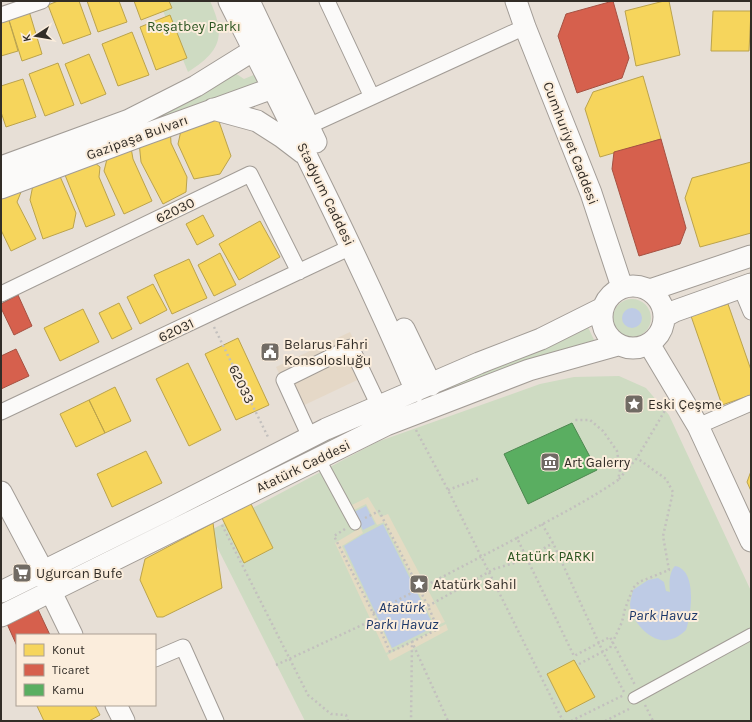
<svg xmlns="http://www.w3.org/2000/svg" width="752" height="722" viewBox="0 0 752 722" font-family="Karla,sans-serif">
	<style>
		.built { fill: #e5d8c7 }
		.green { fill: #cedbc2 }
		.sand { fill: #e4dbc3 }
		.water { fill: #becbe5 }
		.homes { fill: #f6d55c; stroke: #bba34c }
		.shops { fill: #d6604d; stroke: #a55142 }
		.public { fill: #5aae61; stroke: #4e8750 }
		.lines { fill: none; stroke-linecap: round; stroke-linejoin: round }
		.pedestrian-casing { stroke: #a29c96; stroke-width: 13 }
		.minor-casing { stroke: #a29c96; stroke-width: 17 }
		.secondary-casing { stroke: #a29c96; stroke-width: 23 }
		.path { stroke: #c3c0be; stroke-width: 2.5; stroke-dasharray: 2 3; stroke-linecap: butt }
		.pedestrian { stroke: #fbfaf9; stroke-width: 11 }
		.minor { stroke: #fbfaf9; stroke-width: 15 }
		.secondary { stroke: #fbfaf9; stroke-width: 21 }
		.labels { text-anchor: middle; stroke-width: 4; stroke-linejoin: round; paint-order: stroke }
		.park-label { font-size: 14px; fill: #2b5521; stroke: #fbeddc }
		.street-label { font-size: 14px; fill: #322d27; stroke: #fbeddc }
		.poi-label { font-size: 14px; fill: #322d27; stroke: #fbeddc; text-anchor: start }
		.water-label { font-size: 15px; font-style: italic; fill: #1b3668; stroke: #fbeddc }
	</style>
	<rect width="100%" height="100%" fill="#e7dfd6"/>
	<path class="built" d="M350,332L370,374L296,409L276,367Z"/>
	<path class="green" d="M159,1H210C226,36 221,51 188,72Z
		M235,73L244,79L256,74L261,82L133,131L1,175Z
		M613 318a19 19 0 1 1 38 0a19 19 0 1 1-38 0Z
		M587,325L596,344L64,575L61,570L369,420Z
		M619,376L646,388L669,415L751,591V721H305L209,531L377,442L540,384L574,377Z"/>
	<path class="sand" d="M368,497L380,517L388,514L445,622L435,626L384,522L377,525L366,504L352,511L363,533L342,546L392,650L386,653L335,543L355,531L344,509Z
		M446,624L448,630L390,661L387,655Z"/>
	<path class="water" d="M622 318a10 10 0 1 1 20 0a10 10 0 1 1-20 0Z
		M366,506L375,524L363,530L354,512Z
		M383,524L434,627L392,648L344,546L362,535Z
		M675,566C698,570 691,615 686,630C681,635 675,639 667,640C651,643 631,621 630,605C630,601 632,595 633,590L648,580L658,578L664,582L666,591L670,592C669,584 669,572 675,566Z"/>
	<path class="homes" d="M58,1H79L91,34L63,44L48,5Z
		M87,1H119L127,22L98,32Z
		M134,1H169L172,8L141,20Z
		M664,1H669L680,55L636,66L625,11Z
		M29,11L42,54L22,61L8,17Z
		M713,11H751L749,51H711Z
		M170,15L187,58L156,70L140,27Z
		M8,17L18,51L1,56V19Z
		M132,32L149,75L118,86L102,44Z
		M89,54L106,94L81,104L65,64Z
		M58,63L74,105L45,116L29,74Z
		M643,76L661,139L600,157L585,109L593,92Z
		M23,79L36,117L6,127L1,112V86Z
		M216,113L231,156L220,174L194,179L178,144L182,126Z
		M170,126L171,143L187,177L186,192L163,204L141,162L139,142Z
		M130,142L133,159L152,201L124,214L104,171L109,151Z
		M751,162V233L700,247L685,198L692,178Z
		M95,163L100,167L99,177L115,215L86,227L65,175Z
		M59,174L76,213L73,228L43,239L30,200L33,185Z
		M23,187L17,202L36,239L11,251L1,230V193Z
		M203,215L214,236L197,245L186,224Z
		M260,221L280,257L239,280L219,244Z
		M220,253L236,285L214,296L198,265Z
		M189,259L207,298L172,314L154,275Z
		M153,284L167,310L140,324L127,297Z
		M119,303L132,329L112,339L99,313Z
		M728,304L751,370V395L722,405L691,316Z
		M83,309L99,342L60,361L44,328Z
		M238,338L269,405L236,420L205,354Z
		M188,363L221,430L189,446L156,379Z
		M115,387L131,421L105,433L89,400Z
		M89,400L105,433L76,447L60,414Z
		M146,451L162,483L112,507L97,474Z
		M751,471V491L747,482Z
		M250,502L273,548L244,563L221,516Z
		M213,523L222,588L163,617H157L140,580L145,559Z
		M574,660L595,697L566,712L547,674Z
		M38,705H95L100,715L89,721H44L37,706Z"/>
	<path class="shops" d="M613,1L629,58L622,78L577,93L558,36L566,14Z
		M661,139L686,228L680,244L639,256L612,169L614,152Z
		M18,295L32,326L14,335L1,308V304Z
		M16,349L29,376L1,389V356Z
		M34,601L50,635H17V646L3,615Z"/>
	<path class="public" d="M572,423L597,470L528,504L504,454Z"/>
	<g class="lines">
		<defs>
			<path id="pedestrian" d="M323,465L355,524
				M634,698L751,634"/>
			<path id="minor" d="M327,1L372,97
				M1,15L42,1
				M300,130L525,27
				M741,288L751,312
				M1,294L250,174L299,272
				M1,412L351,247
				M698,426L751,403
				M310,437L284,380L351,347L379,406
				M155,659L183,647L216,721"/>
			<path id="secondary" d="M229,1C294,130 359,258 416,391
				M249,1L316,142
				M516,1L525,27L591,193L622,287
				M213,109L257,121L282,137L303,153
				M1,167L129,120L196,86L254,50
				M1,188L135,138L273,88
				M602 317a31 31 0 1 1 62 0a31 31 0 1 1-62 0Z
				M650,290L751,256
				M664,317L675,311L751,284
				M404,329L431,385
				M649,344L698,426L751,541
				M1,492L43,571L51,592L72,635
				M1,592L169,509L326,429L479,363L541,339L603,308
				M1,616L386,425L529,370L618,345
				M116,705L124,721"/>
		</defs>
		<use href="#pedestrian" class="pedestrian-casing"/>
		<use href="#minor" class="minor-casing"/>
		<use href="#secondary" class="secondary-casing"/>
		<path class="path" d="M214,327L269,439
			M416,430L448,490L563,721
			M619,479L637,458L667,407
			M448,490L480,478
			M365,518L379,511L428,606L438,629L412,642L411,721
			M542,524L553,543L603,652L624,692
			M222,525L308,695L331,714L346,715L348,721
			M345,529L334,536L373,613L390,652L412,642L448,721
			M517,538C551,519 586,502 618,480L620,470L617,451L603,431L590,420H575
			M428,606L494,569L524,560L553,543
			M373,613L517,538L574,656L610,637L635,685
			M579,664L610,648L622,622L625,609L633,588L639,582L669,570L663,536L673,492L666,479L637,458
			M276,665L375,619
			M645,705L653,721
			M571,721L624,695
			M605,721L629,709"/>
		<use href="#pedestrian" class="pedestrian"/>
		<use href="#minor" class="minor"/>
		<use href="#secondary" class="secondary"/>
	</g>
	<defs>
		<symbol id="civic-square" viewBox="-11 -11 22 22"><rect x="-9" y="-9" width="18" height="18" rx="4" fill="#716b64" stroke="#fbeddc"/><path d="M-.6-6.5H3V-4.5H.6V-3L4-1V1h2V6H-6V1h2V-1L-.6-3ZM-1.2 2.5V6h2.4V2.5Z" fill="#fff"/></symbol>
		<symbol id="sight-square" viewBox="-11 -11 22 22"><rect x="-9" y="-9" width="18" height="18" rx="4" fill="#716b64" stroke="#fbeddc"/><path d="M0-6L1.8-2.2L6-1.7L2.9 1.2L3.7 5.4L0 3.3L-3.7 5.4L-2.9 1.2L-6-1.7L-1.8-2.2Z" fill="#fff"/></symbol>
		<symbol id="museum-square" viewBox="-11 -11 22 22"><rect x="-9" y="-9" width="18" height="18" rx="4" fill="#716b64" stroke="#fbeddc"/><path d="M0-6L6-3V-2H-6V-3ZM-5-1h2V3h-2ZM-1-1h2V3h-2ZM3-1h2V3H3ZM-6 4H6V6H-6Z" fill="#fff"/></symbol>
		<symbol id="supermarket-square" viewBox="-11 -11 22 22"><rect x="-9" y="-9" width="18" height="18" rx="4" fill="#716b64" stroke="#fbeddc"/><path d="M-6-5.5h2.5l.6 2H6L4.5 2H-2.5L-4.4-4H-6ZM-1.5 3.2a1.3 1.3 0 1 0 .1 0ZM3 3.2a1.3 1.3 0 1 0 .1 0Z" fill="#fff"/></symbol>
	</defs>
	<g fill-rule="evenodd">
		<use href="#civic-square" x="259" y="341" width="22" height="22"/>
		<use href="#sight-square" x="623" y="393" width="22" height="22"/>
		<use href="#museum-square" x="539" y="451" width="22" height="22"/>
		<use href="#supermarket-square" x="11" y="562" width="22" height="22"/>
		<use href="#sight-square" x="408" y="573" width="22" height="22"/>
	</g>
	<g class="labels">
		<g class="park-label">
			<text x="194" y="31">Reşatbey Parkı</text>
			<text x="551" y="561">Atatürk PARKI</text>
		</g>
		<g class="street-label">
			<text transform="translate(137 137) rotate(-20)" y="5">Gazipaşa Bulvarı</text>
			<text transform="translate(571 143) rotate(69)" y="5">Cumhuriyet Caddesi</text>
			<text transform="translate(326 194) rotate(64)" y="5">Stadyum Caddesi</text>
			<text transform="translate(175 210) rotate(-26)" y="5">62030</text>
			<text transform="translate(176 330) rotate(-25)" y="5">62031</text>
			<text transform="translate(242 384) rotate(64)" y="5">62033</text>
			<text transform="translate(303 466) rotate(-26)" y="5">Atatürk Caddesi</text>
		</g>
		<g class="poi-label">
			<text x="284" y="349">Belarus Fahri<tspan x="284" dy="16">Konsolosluğu</tspan></text>
			<text x="648" y="409">Eski Çeşme</text>
			<text x="564" y="467">Art Galerry</text>
			<text x="36" y="578">Ugurcan Bufe</text>
			<text x="433" y="589">Atatürk Sahil</text>
		</g>
		<g class="water-label">
			<text x="402" y="612">Atatürk<tspan x="402" dy="17">Parkı Havuz</tspan></text>
			<text x="663" y="620">Park Havuz</text>
		</g>
	</g>
	<rect width="752" height="722" fill="none" stroke="#322d27" stroke-width="4"/>
	<rect x="16" y="634" width="140" height="72" fill="#fbeddc" stroke="#aba094"/>
	<rect x="24" y="644" width="20" height="12" fill="#f6d55c" stroke="#aba094"/>
	<text x="52" y="654" font-size="12" fill="#322d27">Konut</text>
	<rect x="24" y="664" width="20" height="12" fill="#d6604d" stroke="#aba094"/>
	<text x="52" y="674" font-size="12" fill="#322d27">Ticaret</text>
	<rect x="24" y="684" width="20" height="12" fill="#5aae61" stroke="#aba094"/>
	<text x="52" y="694" font-size="12" fill="#322d27">Kamu</text>
	<g transform="translate(36 36) rotate(258)" stroke="#fbeddc" stroke-width="3" paint-order="stroke">
	<path d="M0-3L7 15L0 10L-7 15Z" fill="#322d27"/>
	<text y="-6" font-size="11" font-weight="bold" text-anchor="middle" fill="#322d27">K</text>
	</g>
</svg>
